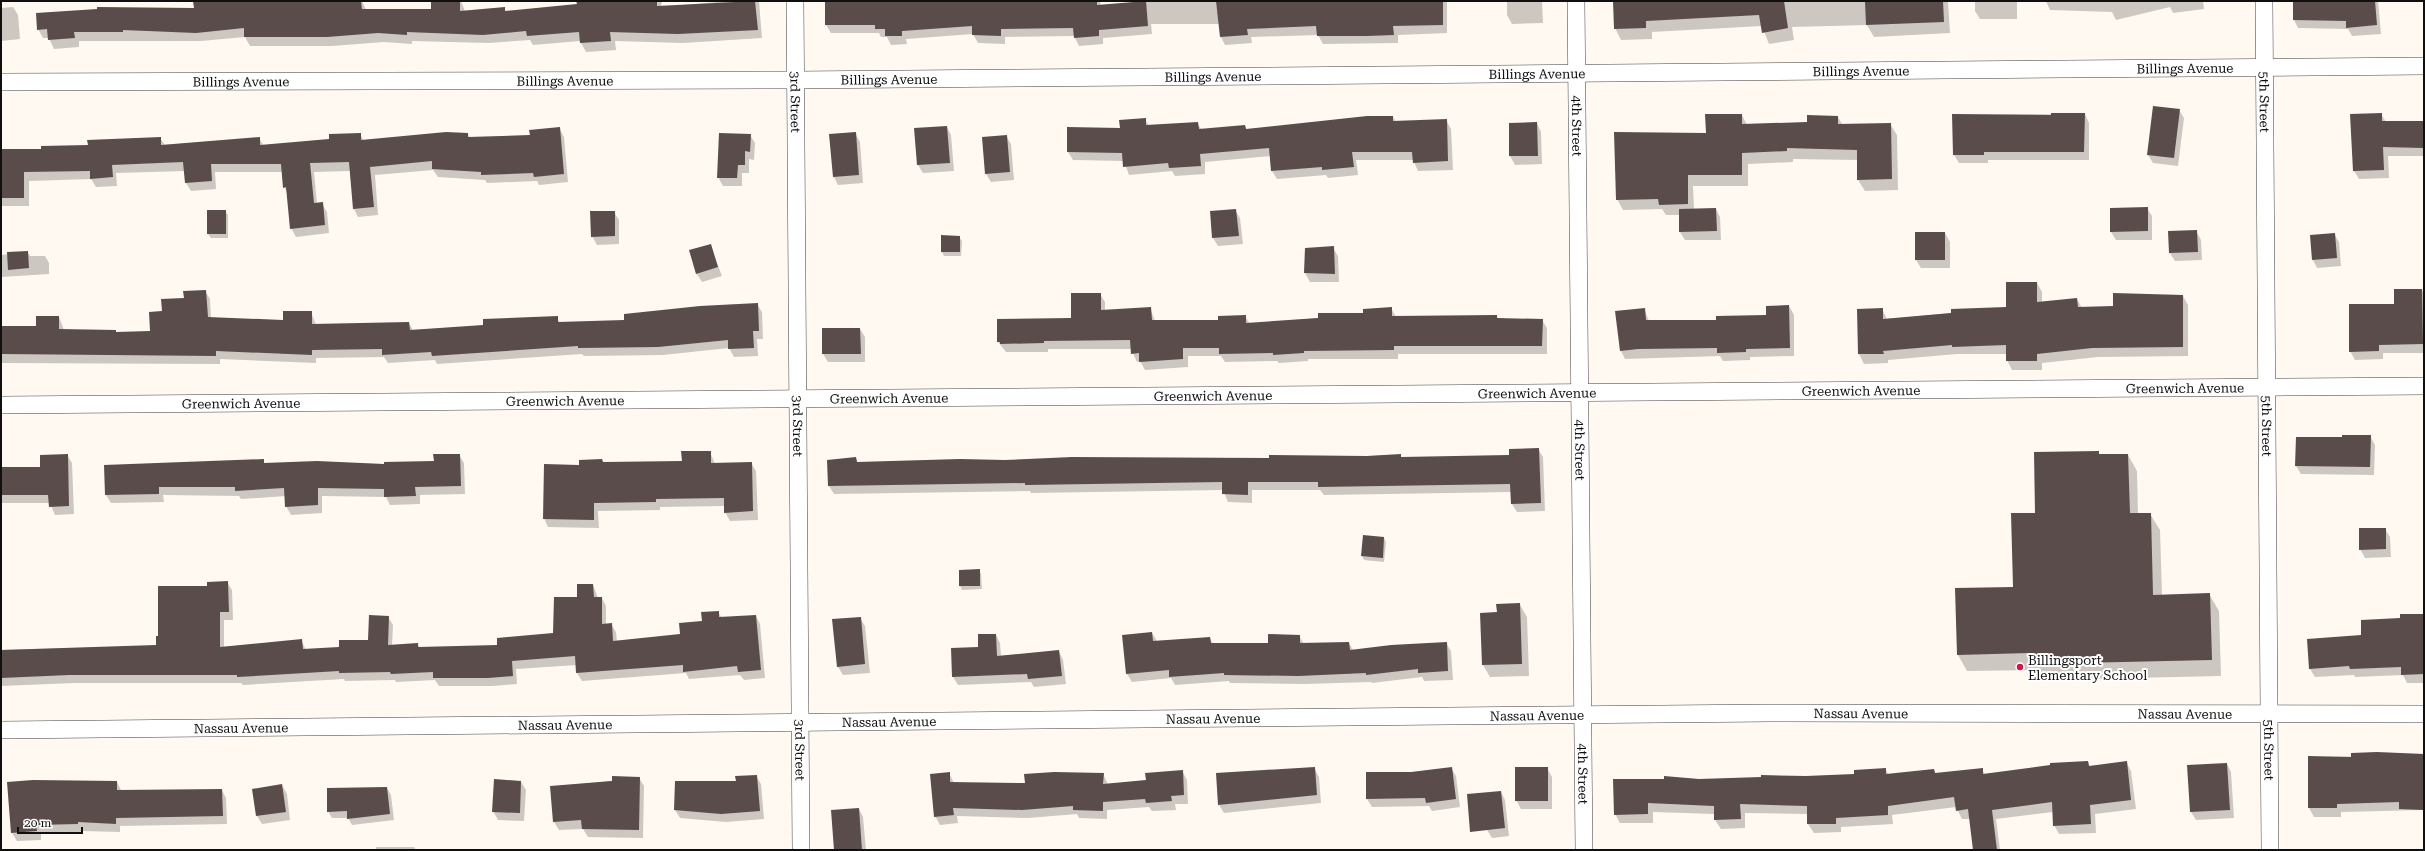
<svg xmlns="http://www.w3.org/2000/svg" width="2425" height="851" viewBox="0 0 2425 851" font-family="'Roboto Serif',serif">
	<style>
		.shadow { fill: #0003 }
		.building { fill: #594c4a }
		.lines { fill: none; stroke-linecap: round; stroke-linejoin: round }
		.street-casing { stroke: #424242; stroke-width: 18 }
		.street { stroke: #fff; stroke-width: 17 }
		.poi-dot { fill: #d0164f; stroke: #fff; stroke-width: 1.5 }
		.labels { text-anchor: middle; stroke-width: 4; stroke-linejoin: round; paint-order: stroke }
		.street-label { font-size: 13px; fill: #0f0f0f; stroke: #fff }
		.poi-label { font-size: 13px; fill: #0f0f0f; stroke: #fff; text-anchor: start }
	</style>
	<rect width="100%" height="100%" fill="#fff9f1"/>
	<path class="shadow" d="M194,1H362L366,10H432V1H461L465,11L504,8L506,12L578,5L577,1H662L661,7L728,1H759L762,38L683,43L615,41L616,50L586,52L580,41L533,45L530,40L489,43L412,41V44L384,42L332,46H250L245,37L201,41H79V47L54,49L49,38H43L38,29L195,9Z
		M826,1H1100L1101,6L1161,1H1447V33L1398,35V43L1323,44L1318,35L1251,37L1252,43L1225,45L1221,37L1219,24H1151L1152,34L1103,38V44L1079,46L1074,36L1005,37V44L978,43L973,34L906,39L907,44L891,45L887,37H881L879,33H831L826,25Z
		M1507,1H1542L1543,23L1512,24L1507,15Z
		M1614,1H1948L1950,33L1874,37L1867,25L1792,27L1794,40L1769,44L1762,26L1652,32V39L1621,40L1615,28Z
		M1975,1H2017V19H1980L1975,11Z
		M2046,1H2203L2204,9L2173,13L2170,7L2116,20L2112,12L2050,10Z
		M2294,1H2378L2381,34L2352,36L2348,29L2298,28L2294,20Z
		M13,7L18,15L20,39L1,41V8Z
		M2179,110L2184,118L2178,166L2153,163L2148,155Z
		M2085,114L2089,123V160H1988V163H1959L1954,155L1953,115Z
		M2381,114L2386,122L2424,123V156H2388L2389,178L2359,179L2354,171Z
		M1742,115L1747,125L1808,123L1838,117L1842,124H1890L1897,135L1898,190L1865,191L1858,180V160L1793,159V162L1748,164V186H1693L1694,209H1716L1720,217L1721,240H1685L1680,232V215H1666L1662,209L1623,210L1617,199L1707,134Z
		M1393,117L1396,122L1446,120L1451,129L1453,170L1418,171L1413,160H1356L1358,175L1328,178L1326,175L1277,179L1272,171L1271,156L1205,162V174L1175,176L1172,171L1129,175L1124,161L1073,160L1068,152L1145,119L1149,126L1197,123L1202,130L1245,126L1247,130Z
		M1537,123L1541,132L1542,164L1515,165L1510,156V124Z
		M947,127L951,135L954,171L923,173L918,165L915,129Z
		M559,128L564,137L568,182L539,185L537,181L487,183L485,180L438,177L433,170L375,175L378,215L358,217L354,209L350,171L314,172L317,204H322L327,212L329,233L296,237L291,228L288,194L284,187L283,172H215L216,189L191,191L186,183L185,171L116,173L117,186L96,187L91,179L29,181V206H1V150H42L160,138L165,145L259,138L264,146L330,140L360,134L364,141L468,134L470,138L531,136Z
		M855,133L860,142L863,183L838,185L834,177Z
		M750,135L755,143L754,160L749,159V173H742V186H723L718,177Z
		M1006,136L1011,144L1014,180L991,182L986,174L983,138Z
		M2147,208L2152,216V240H2116L2111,232Z
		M1235,210L1240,218L1243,244L1218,246L1213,238L1211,212Z
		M208,211H225L228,215V238H211L208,234Z
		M614,212L619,220V244L597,245L592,236Z
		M2196,231L2201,240L2202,260L2175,261L2170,253Z
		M1916,233H1945L1950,242V268H1921L1916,260Z
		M2334,234L2339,242L2341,266L2317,268L2313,260Z
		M959,237L962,241L961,256H944L942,252Z
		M710,245L722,276L702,282L697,274Z
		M1333,248L1338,256L1339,282H1310L1305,273L1306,249Z
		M27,252L30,256H45L49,263V274L1,277V255Z
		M2037,283L2042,292V303L2077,299L2082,308L2114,307L2183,296L2188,305V356L2098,357L2042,363V370H2012L2007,360V354H1957L1888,360V363L1864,364L1859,354L1858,310L1882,309L1887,319L2007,308Z
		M2422,290L2424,294V353H2383V359L2355,360L2350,351Z
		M205,291L210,299L211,318L284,322L311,312L316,325L409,323L413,330L484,326L557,317L560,323L625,321L757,304L762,312L763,339H757L758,356L734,357L729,348L663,355L584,356L582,354L437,364L435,360L388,363L384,357L316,358V363L220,359V364L1,363V327H36L59,317L64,330L117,333L151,332L163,312Z
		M1100,294L1105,302V311L1150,308L1155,321H1219L1245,316L1250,324L1364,314L1391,308L1396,317L1497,316L1498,319L1542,320L1547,328V354H1398V359H1308V361L1279,363L1277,361L1225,362L1221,356H1188V367L1145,370L1140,361L1137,362L1131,349H1048V352H1006L998,342L1072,319Z
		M1789,306L1794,315V356L1750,357V360L1723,361L1720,356L1625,359L1621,351L1644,309L1649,321H1717L1768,316Z
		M860,329L865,337V362H828L823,354Z
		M2370,436L2375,445L2374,475L2301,474L2296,466Z
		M1538,449L1543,457L1545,511L1517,512L1512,504V492L1324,495L1320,490H1252V503L1228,502L1223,490L1031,493L1030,491L834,494L829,486L828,461L856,459L858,463L1270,459L1400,455L1402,458L1510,456Z
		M710,452L715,464L751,463L756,471L758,520L730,521L725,512V506L660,507V510L598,511L599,528L548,527L544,518L580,466L602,460L604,463L683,462Z
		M2098,452L2100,455H2128L2137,471L2138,514H2150L2160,530L2162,595L2209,594L2219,611L2221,676L2040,680L2034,670L1967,671L1958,655L2014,588L2036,514Z
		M67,455L72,463L74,514L55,515L50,503H1V469L41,468Z
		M459,455L464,463L465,494L420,495V504L390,505L386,497L322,496V513L291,515L286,506V496L241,499L239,496L163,495L164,502L111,503L106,495L263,460L265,464L385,465L435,462Z
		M2385,529L2390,537L2391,557L2365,558L2360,549Z
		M1384,538L1386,542L1384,562L1364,560L1362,556Z
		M979,570L981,574L982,589L962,590L960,586Z
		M227,582L232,590L233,620H224V647L301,640L306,650L340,648L369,640L388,617L393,625L392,646L418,644L420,648L498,646L554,633L578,598L593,585L598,598H602L606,606V625L611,624L616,632L617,641L681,635L718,612L722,618L756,616L760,624L765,678L744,680L740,675L689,679L686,673L582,681L577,673V665L516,669L517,684L493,686H439L435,680L396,682L395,680L345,681L344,679L243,685L241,683H74L1,686V650L157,646L208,587Z
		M1520,605L1527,617L1529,676L1490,677L1483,665L1498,613Z
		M2424,615V683H2407L2403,675L2355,677L2354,675L2315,677L2310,669L2308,640L2362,636L2401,619Z
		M860,618L865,626L870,673L843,675L838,667Z
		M1152,633L1157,641L1210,638L1213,644H1269L1299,636L1304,644L1349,643L1353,650L1446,643L1451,651L1453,680L1424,681L1422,677L1372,683L1371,682L1304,684L1230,683L1229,681L1175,685L1171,678L1132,682L1127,674Z
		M996,635L1000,643L1001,656L1059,651L1063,660L1066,684L1034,687L1031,682L958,685L953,677L952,649L980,648Z
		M2424,756V810L2341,812V817H2314L2309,808V757Z
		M2088,762L2090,767L2126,762L2131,771L2136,809L2095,814L2096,833L2059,834L2054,825L2053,812L1996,819L2000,850H1974L1970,819H1962L1956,807L1892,815L1893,824L1841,827V832L1814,833L1808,824V814L1745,813V828L1721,829L1715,820V814L1653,812V823H1620L1615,814L1699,780L1855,775L1885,769L1889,775L1934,770L1936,774L1982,770L1985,774Z
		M2227,764L2231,772L2234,818L2196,820L2191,812L2188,766Z
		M1314,768L1319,777L1321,803L1224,813L1219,805Z
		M1451,768L1456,776L1460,807L1432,811L1429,806L1372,807L1367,799L1411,773Z
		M1547,768L1552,777V809H1521L1516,800Z
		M1182,771L1187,780L1188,804H1175L1176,810L1152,811L1149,807L1107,810V819L1079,818L1077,814L1028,818L957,816L958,823L940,825L935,816L949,773L954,783L1026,784L1103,774L1108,784L1147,781Z
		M756,776L761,784L764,819L726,822L680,818L675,810L676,782H737Z
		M639,778L644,786L643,838L588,837L583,829L559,830L554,822L551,787Z
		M117,782L121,790H222L226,798L227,824L120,826V832L82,831V832L41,833V840L17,841L12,833Z
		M521,782L526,790L524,821L498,820L493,811Z
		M282,785L287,794L290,820L262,824L257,816L253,789Z
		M387,788L391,795L394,820L352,825L348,818H332L328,811Z
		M1501,792L1505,800L1509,836L1492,838L1487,830Z
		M859,809L863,817L866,850H835Z
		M376,847H414L416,850H376Z"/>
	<path class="building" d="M193,1H361L362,9H431V1H460V11L505,7V11L577,4L576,1H657V6L755,1L758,30L678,34L610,32L611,41L580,43L579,32L527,36L526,31L483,35L407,32V35L378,33L327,37H244V28L196,33L123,30V32H74L75,38L48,40L47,29L37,30L36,13L97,9V7L194,8Z
		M825,1H1097V5L1146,1L1148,26L1099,30V36L1074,38L1073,28L1001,29V36L972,35V26L902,31V36H885V29H875V25H825Z
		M1216,1H1443V25L1393,26L1394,35L1367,36H1317L1316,26L1247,29L1248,35L1220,37Z
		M1613,1H1784L1788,28L1762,33L1759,15L1646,21V28L1614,29Z
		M1865,1H1943L1944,22L1866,25Z
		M2293,1H2375L2377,25L2346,28V21L2293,20Z
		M2153,106L2180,109L2174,158L2147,155Z
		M2051,113H2085L2084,152H1984V155H1953L1952,114L2051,115Z
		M2382,113V121H2424V148L2383,147L2384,170L2353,171L2350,114Z
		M1705,114H1742V124L1807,122V115L1838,116V124L1891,123L1892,179L1857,180V150L1787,148V151L1742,153V175H1688V204L1659,205L1658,199L1616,200L1614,132L1706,133Z
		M1367,116H1393V121L1447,119L1448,161L1413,163L1412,152H1352L1354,167L1322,170V167L1271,171L1269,148L1200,154L1201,166L1169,168L1168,163L1123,167L1122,153L1067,152V127L1120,128L1119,120L1146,118V125L1198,122L1199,129L1245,125L1246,129Z
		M1537,122L1538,156H1509V123Z
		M947,126L950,163L917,165L914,128Z
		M560,127L564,174L534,177L533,173L481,175V172L432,169V161L370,167L374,207L353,209L349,162L310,163L314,203L323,202L325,225L290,229L286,187L283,188L281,164H211L212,181L185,183L183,162L112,165L113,177L90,179V171L24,172V198H1V149H41V146L88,145L87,140L161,137V145L260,137V145L329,139V134L361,133V140L446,132L468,133V137L530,135L529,130Z
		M856,132L859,175L833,177L829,134Z
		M719,133L751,134L750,152L745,151V165H738L737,178H717Z
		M1007,135L1010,172L985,174L982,137Z
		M2148,207V231L2110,232V208Z
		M1716,208L1717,231L1679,232V209Z
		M1236,209L1239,236L1212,238L1210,211Z
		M207,210H226V234H207Z
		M590,211H615V236L591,237Z
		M2197,230L2198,252L2169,253L2168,231Z
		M1915,232H1945V260H1915Z
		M2335,233L2337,258L2312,260L2310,235Z
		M941,235L960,236V252H941Z
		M711,244L718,267L696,274L689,250Z
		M1334,246L1335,274L1304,273L1305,248Z
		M28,251L29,268L8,270L7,252Z
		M2006,282H2037V302L2077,298L2078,307L2113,306V293L2183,295V347L2092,348L2037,354V361H2006V345L1952,347V345L1883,351L1884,354H1858L1857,309L1883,308V319L1951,313V309L2006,307Z
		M2394,289H2422L2423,344L2379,345V351L2349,352V304H2394Z
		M206,290L208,317L283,320V311H312V324L409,322L410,330L483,325V319L558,316V322L624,320V314L700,306L758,303L759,331H753L754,348L728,349V340L658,347L578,348V346L432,356L431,352L382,355V349L312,350V355L216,351V356L1,354V326H36V316H59V329L116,330V332L150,331L149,312L162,311L161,299L184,298L183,291Z
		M1071,293H1101V310L1151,307L1152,320H1218V316L1246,315V323L1318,318V313H1363V309L1392,307V316L1497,315V318L1543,319L1542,346H1394V350L1304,351V353L1273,355V353L1219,354V348H1183V359L1139,362V353L1131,354L1130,340L1044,341V343L1000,344V342H997V319L1071,318Z
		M1789,305L1790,348L1746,349V352L1717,353V348L1638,349L1620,351L1615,311L1645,308L1646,320H1716V316L1766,315V306Z
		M822,328H860L861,354H822Z
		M2342,435H2371L2370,467L2295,466L2296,437H2342Z
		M1539,448L1541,503L1511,504L1510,484L1318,487V482H1248V495L1222,494V482L1025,485V483L828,486L827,460L856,457L857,462L960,459L1005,460L1072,457L1269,458V455L1367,456L1401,454V457L1509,455V449Z
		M681,451H711V463L752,462L753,511L724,513V498L656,499V502L594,503V520L543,519L544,464L579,465V460L602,459L603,462L682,461Z
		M2099,451V454H2128L2130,513H2151L2153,595L2210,593L2212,660L2030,664L2029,653L1957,655L1955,588L2013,587L2011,513H2035L2034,452Z
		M68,454L69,506L49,507L48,495H1V467H40V455Z
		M433,454H460L461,486L415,487L416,496L384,497V489L318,488V505L285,507L284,488L235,491V487H159V494L105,495L104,465L264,459V463L317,461L384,464V462L434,461Z
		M2359,528H2386V549L2359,550Z
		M1363,535L1384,537L1383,558L1361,556Z
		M980,569V586H959V570Z
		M228,581L229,612H220V647L302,639L303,649L339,647V640H368L369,615L389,616L388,645L418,643V647L497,645V638L553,633L554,597H577V584H593L594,597H602V624L612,623L613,641L680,634L679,623L702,621L701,612L719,611V617L756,615L761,670L738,672L737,666L683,672V665L576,673L575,656L512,661L513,676L488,678H433V672L391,674L390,672L339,673V671L237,677V675H69L1,678V650L156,645V636H158V586H207V582Z
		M1520,603L1522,664L1482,665L1480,613L1497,612L1496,604Z
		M2400,614H2424V674L2401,675V667L2350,669L2349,666L2309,669L2307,639L2361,635V620L2400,618Z
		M861,617L865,664L837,667L832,619Z
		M1152,632L1153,641L1210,637L1211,643H1268V634L1300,635V643L1349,642L1350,650L1391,645L1447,642L1448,671L1418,673V669L1366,675V673L1298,676L1224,675V673L1169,677V670L1126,674L1122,635Z
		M978,634H996L997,656L1059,650L1062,676L1028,679L1027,674L952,677L951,648L978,647Z
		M2377,752L2424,754V810L2399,809V802L2337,804V808H2308V756L2351,757V753Z
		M2088,761L2089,766L2127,761L2131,800L2090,805L2091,824L2053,826L2052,802L1992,810L1997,850H1973L1968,809L1956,811L1954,797L1888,806V815L1836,818V824H1807V806L1740,804L1741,819L1714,820V806L1648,803V814L1614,815L1613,779H1664V776L1699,779L1761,777V775L1806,776L1854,774V770L1886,768V774L1934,769L1935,773L1983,768V774L2050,765V763Z
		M2227,763L2230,810L2190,812L2187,765Z
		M1315,767L1317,795L1218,805L1216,773Z
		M1452,767L1456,799L1426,803L1425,798L1366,799V772H1411Z
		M1515,767H1548V801H1515Z
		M1183,770L1184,795L1171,796L1172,801L1146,803L1145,799L1103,802V811L1073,810V806L1022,810L953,808L954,815L934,817L930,774L950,772V782L1025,783L1024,774L1054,772L1104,773L1103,784L1146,780L1145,773Z
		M757,775L760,811L721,814L674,810L675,781H736L735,776Z
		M612,776L640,777L639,830L582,829L581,820L553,822L550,786L612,781Z
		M494,779L521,781L520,813L492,812Z
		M33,780L117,781V790L222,789L223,816L116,818V824L78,822V824L36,825L37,831L11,833L7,782Z
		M282,784L286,812L256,816L252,789Z
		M387,787L390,814L347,819V811L327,812V788Z
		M1501,791L1505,828L1470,832L1467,794Z
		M859,808L862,850H834L831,810Z"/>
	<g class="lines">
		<defs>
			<g id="street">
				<path id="s1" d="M795,1L801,850"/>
				<path id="s2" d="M1576,1L1584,850"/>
				<path id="s3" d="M2264,1L2270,850"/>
				<path id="s4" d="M1,82L795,80L2424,66"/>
				<path id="s5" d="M1,405L2424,386"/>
				<path id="s6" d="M1,730L1771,713L2424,714"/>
			</g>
		</defs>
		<use href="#street" class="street-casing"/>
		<use href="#street" class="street"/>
	</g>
	<circle class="poi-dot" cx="2020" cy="667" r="4"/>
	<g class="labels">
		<g class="street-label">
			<text dy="5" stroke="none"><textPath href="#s4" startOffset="2184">Billings Avenue</textPath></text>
			<text dy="5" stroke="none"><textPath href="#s4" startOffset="1860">Billings Avenue</textPath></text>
			<text dy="5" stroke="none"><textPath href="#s4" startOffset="1536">Billings Avenue</textPath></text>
			<text dy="5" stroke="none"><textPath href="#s4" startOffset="1212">Billings Avenue</textPath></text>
			<text dy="5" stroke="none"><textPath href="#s4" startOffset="888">Billings Avenue</textPath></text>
			<text dy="5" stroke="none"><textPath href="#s4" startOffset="564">Billings Avenue</textPath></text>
			<text dy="5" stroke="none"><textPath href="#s4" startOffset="240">Billings Avenue</textPath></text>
			<text dy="5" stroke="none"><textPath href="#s1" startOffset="101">3rd Street</textPath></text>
			<text dy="5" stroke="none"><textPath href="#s3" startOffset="101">5th Street</textPath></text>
			<text dy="5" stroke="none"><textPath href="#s2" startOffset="125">4th Street</textPath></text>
			<text dy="5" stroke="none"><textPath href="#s5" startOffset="2184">Greenwich Avenue</textPath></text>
			<text dy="5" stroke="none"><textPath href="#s5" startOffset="1860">Greenwich Avenue</textPath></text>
			<text dy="5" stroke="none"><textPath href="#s5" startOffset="1536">Greenwich Avenue</textPath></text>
			<text dy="5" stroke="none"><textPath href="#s5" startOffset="1212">Greenwich Avenue</textPath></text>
			<text dy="5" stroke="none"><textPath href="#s5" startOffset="888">Greenwich Avenue</textPath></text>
			<text dy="5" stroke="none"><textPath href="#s5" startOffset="564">Greenwich Avenue</textPath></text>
			<text dy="5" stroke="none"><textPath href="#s5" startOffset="240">Greenwich Avenue</textPath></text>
			<text dy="5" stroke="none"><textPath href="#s1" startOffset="425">3rd Street</textPath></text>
			<text dy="5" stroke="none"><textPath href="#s3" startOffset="425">5th Street</textPath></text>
			<text dy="5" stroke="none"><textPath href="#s2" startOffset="449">4th Street</textPath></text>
			<text dy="5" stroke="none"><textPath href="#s6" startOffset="1860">Nassau Avenue</textPath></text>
			<text dy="5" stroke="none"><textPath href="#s6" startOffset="2184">Nassau Avenue</textPath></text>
			<text dy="5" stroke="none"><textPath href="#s6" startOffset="1536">Nassau Avenue</textPath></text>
			<text dy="5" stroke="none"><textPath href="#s6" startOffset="1212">Nassau Avenue</textPath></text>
			<text dy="5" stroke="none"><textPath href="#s6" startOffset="888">Nassau Avenue</textPath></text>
			<text dy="5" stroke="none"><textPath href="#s6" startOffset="564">Nassau Avenue</textPath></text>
			<text dy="5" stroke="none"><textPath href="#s6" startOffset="240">Nassau Avenue</textPath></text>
			<text dy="5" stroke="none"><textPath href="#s1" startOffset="749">3rd Street</textPath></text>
			<text dy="5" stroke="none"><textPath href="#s3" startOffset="749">5th Street</textPath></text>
			<text dy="5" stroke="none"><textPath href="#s2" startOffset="773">4th Street</textPath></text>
		</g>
		<g class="poi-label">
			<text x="2028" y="665">Billingsport<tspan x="2028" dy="15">Elementary School</tspan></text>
		</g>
	</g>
	<rect width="2425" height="851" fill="none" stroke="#0f0f0f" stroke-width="4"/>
	<path d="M18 827v6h64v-6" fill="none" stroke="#0f0f0f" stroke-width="2"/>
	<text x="24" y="827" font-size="12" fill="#0f0f0f" stroke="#ffffff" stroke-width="3" paint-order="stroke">20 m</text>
</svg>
